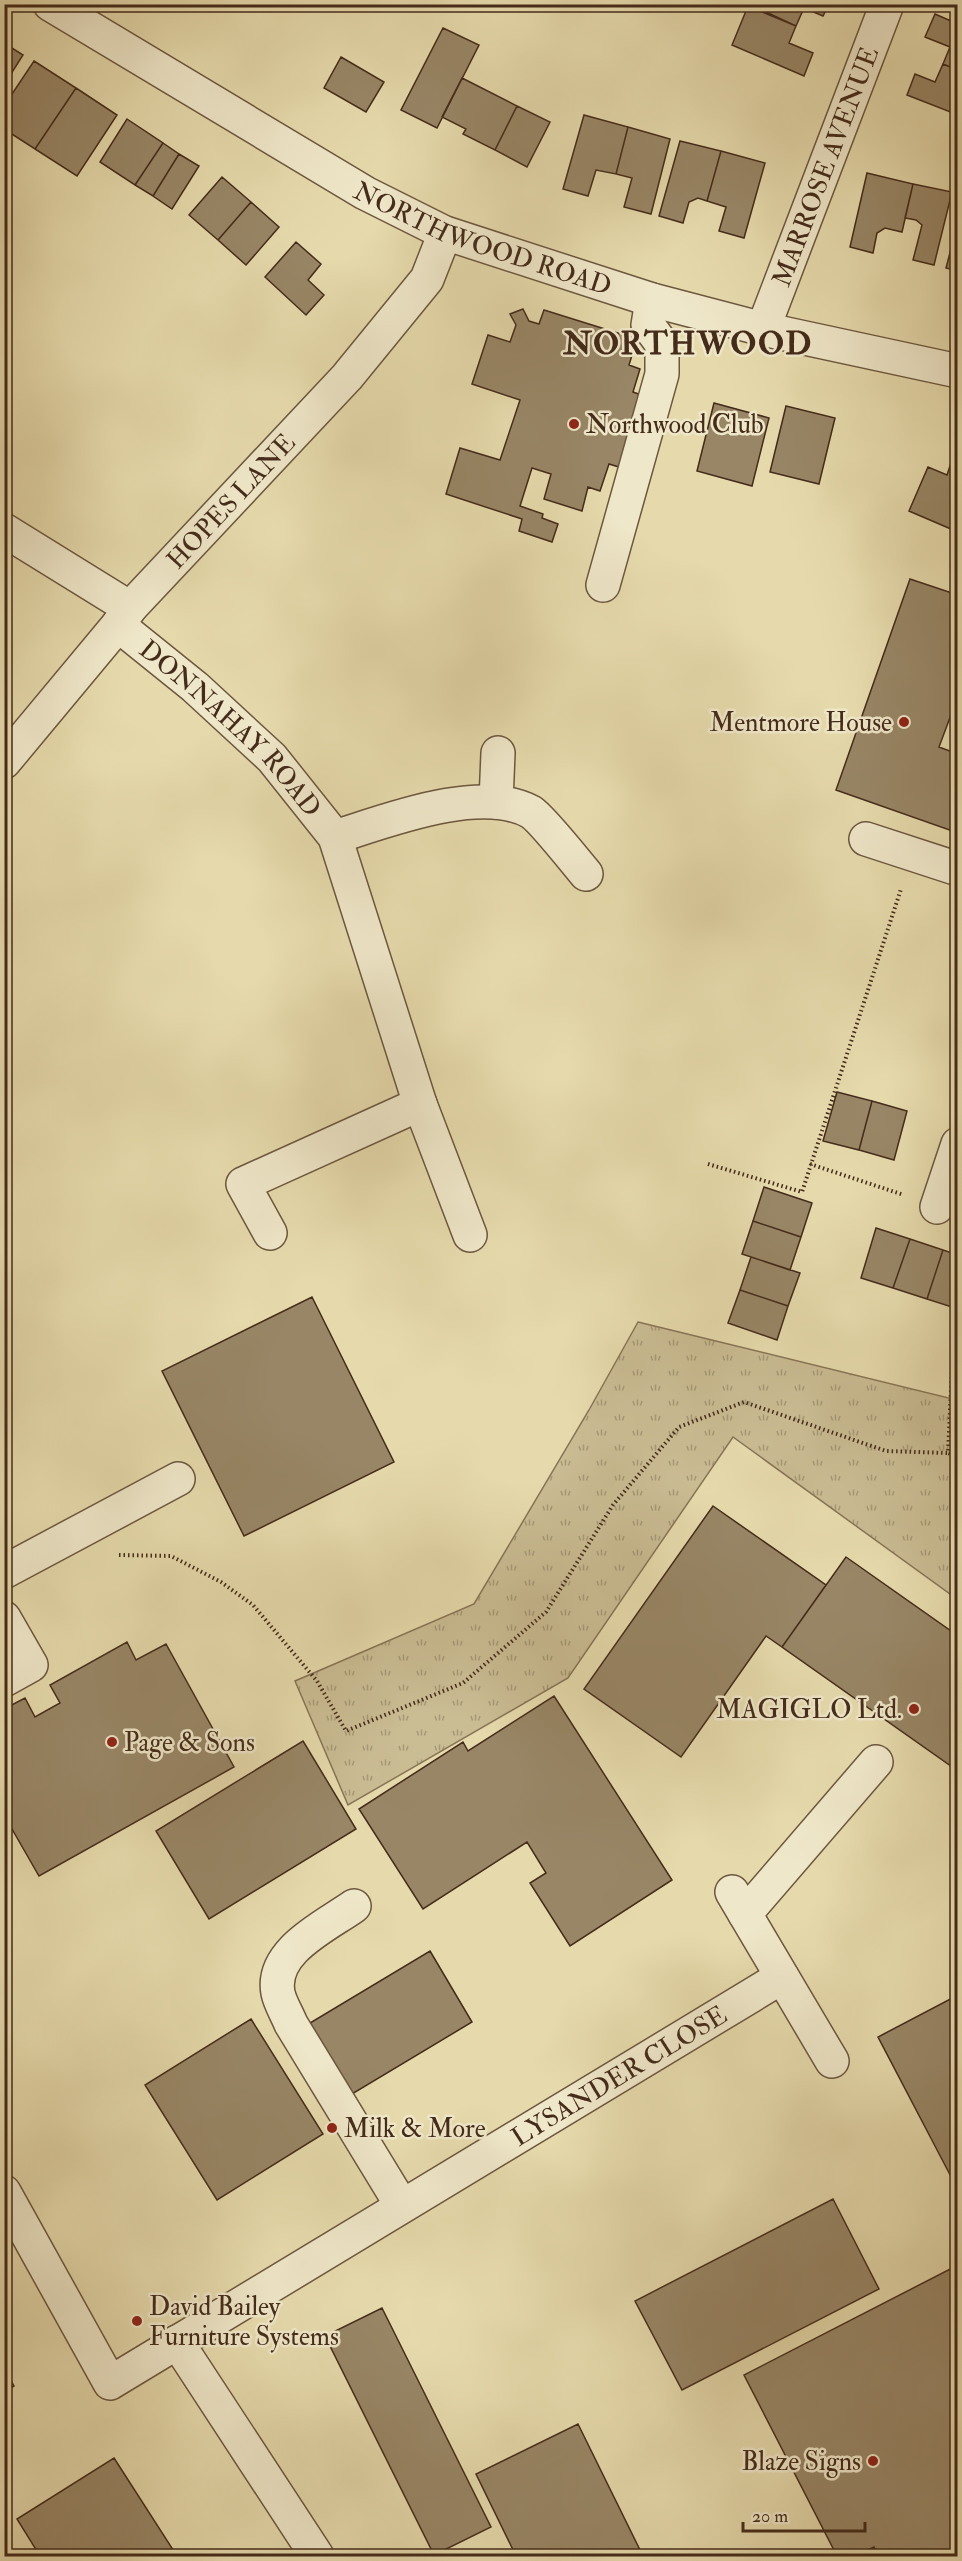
<svg xmlns="http://www.w3.org/2000/svg" width="962" height="2561" viewBox="0 0 962 2561" font-family="'IM FELL Double Pica',serif">
	<style>
		.grass { fill: url(#grass-tufts); stroke: #877456; stroke-width: 1.5 }
		.building { fill: #988666; stroke: #442b1a; stroke-width: 1.5 }
		.lines { fill: none; stroke-linecap: round; stroke-linejoin: round }
		.minor-casing { stroke: #6c573e; stroke-width: 36 }
		.path { stroke: #442b1a; stroke-width: 4; stroke-dasharray: 1.5 3; stroke-linecap: butt }
		.minor { stroke: #efe7c9; stroke-width: 33 }
		.poi-dot { fill: #8f2418; stroke: #efe7c9; stroke-width: 2 }
		.labels { text-anchor: middle; stroke-width: 5; stroke-linejoin: round; paint-order: stroke }
		.street-label { font-size: 26px; fill: #442b1a; stroke: #efe7c9 }
		.poi-label { font-size: 26px; fill: #442b1a; stroke: #efe7c9; text-anchor: start }
		.district-label { font-size: 32px; font-weight: bold; letter-spacing: 1.5px; fill: #442b1a; stroke: #efe7c9 }
	</style>
	<defs>
		<pattern id="grass-tufts" width="24" height="20" patternUnits="userSpaceOnUse" patternTransform="scale(1.5)"><rect width="24" height="20" fill="#cabc93"/><path d="M3 7l-1-3M5 7V3M7 7l1-3M15 17l-1-3M17 17v-4M19 17l1-3" fill="none" stroke="#a69977"/></pattern>
	</defs>
	<rect width="100%" height="100%" fill="#e6daac"/>
	<filter id="stains"><feTurbulence type="fractalNoise" baseFrequency=".00333" numOctaves="4"/><feColorMatrix values="0 0 0 0 .2 0 0 0 0 .09 0 0 0 0 .02 0 0 0 .5 -.17"/></filter>
	<radialGradient id="worn" r=".72"><stop offset=".6" stop-color="#630" stop-opacity="0"/><stop offset="1" stop-color="#630" stop-opacity=".3"/></radialGradient>
	<path class="grass" d="M638,1322L957,1400V1599L733,1437L568,1678L348,1805L295,1681L474,1604L589,1410Z"/>
	<path class="building" d="M749,4H829L823,16L804,8L796,26Z
		M748,6L796,26L789,43L813,53L804,76L732,45Z
		M935,14L958,24V70L943,64L950,47L925,37Z
		M443,28L479,45L437,128L401,110Z
		M4,43L23,55L4,85Z
		M341,57L384,82L366,112L324,88Z
		M34,61L76,88L35,149L4,129V106Z
		M943,64L958,70V115L907,95L915,74L935,82Z
		M462,78L517,106L495,150L463,134L466,129L442,117Z
		M76,88L117,115L77,176L35,149Z
		M517,106L550,122L527,167L495,150Z
		M584,115L628,127L616,174L596,170L588,196L563,189Z
		M127,119L163,143L135,185L100,162Z
		M628,127L670,139L651,214L624,207L632,178L616,174Z
		M680,141L721,151L707,201L698,198L689,202L683,223L659,216Z
		M163,143L179,154L153,196L135,185Z
		M721,151L765,163L744,238L719,231L726,207L707,201Z
		M179,154L199,166L172,209L153,196Z
		M867,173L913,184L902,232L885,228L877,233L873,253L850,247Z
		M222,177L251,202L218,240L189,215Z
		M913,184L952,192L934,265L913,260L922,225L916,220L905,218Z
		M251,202L279,227L246,265L218,240Z
		M958,222V271L946,268Z
		M296,242L321,264L308,280L324,295L306,315L265,277Z
		M523,309L529,321L539,324L544,310L637,339L629,365L640,369L633,392L644,396L622,468L609,464L600,491L588,487L582,511L544,499L551,474L532,468L520,506L543,514L542,518L558,524L552,542L519,531L522,519L446,494L460,448L500,460L520,400L472,384L488,335L510,342L516,325L510,314Z
		M714,403L769,418L752,486L697,471Z
		M786,406L835,418L819,484L770,472Z
		M951,463L958,465V532L909,511L928,467L947,475Z
		M910,579L958,595V696L939,747L958,754V833L836,790Z
		M837,1092L872,1101L859,1150L823,1141Z
		M872,1101L907,1111L894,1160L859,1150Z
		M764,1187L812,1203L801,1237L753,1221Z
		M753,1221L801,1237L790,1270L742,1254Z
		M876,1228L910,1239L893,1288L861,1278Z
		M910,1239L943,1250L927,1299L893,1288Z
		M943,1250L958,1255V1309L927,1299Z
		M751,1257L800,1273L788,1306L740,1290Z
		M740,1290L788,1306L777,1340L728,1323Z
		M312,1297L394,1462L244,1536L162,1371Z
		M713,1506L826,1585L782,1647L766,1636L681,1757L584,1689Z
		M846,1557L958,1636V1771L782,1647Z
		M127,1642L136,1660L166,1644L234,1767L39,1876L4,1815V1709L25,1698L35,1717L60,1703L50,1685Z
		M554,1696L672,1880L570,1946L530,1883L546,1873L527,1842L423,1909L359,1809L463,1742L468,1751Z
		M303,1741L356,1829L209,1919L156,1831Z
		M430,1951L472,2022L352,2094L310,2023Z
		M958,1995V2190L878,2037Z
		M251,2019L323,2134L217,2200L145,2085Z
		M833,2199L879,2289L682,2390L635,2301Z
		M958,2265V2556H879L874,2547L855,2556H837L744,2375Z
		M382,2308L491,2527L434,2555L325,2336Z
		M4,2369L14,2386L4,2392Z
		M578,2424L643,2556H516L476,2474Z
		M114,2458L177,2556H40L17,2519Z"/>
	<g class="lines">
		<defs>
			<g id="minor">
				<path id="s1" d="M50,4L365,193L445,233L652,300L763,329L958,371"/>
				<path id="s2" d="M763,329L887,4"/>
				<path d="M4,530L130,608"/>
				<path d="M603,585L662,374V344L648,325L652,300"/>
				<path id="s3" d="M118,625L195,687L272,758L335,837L420,1104L470,1235"/>
				<path id="s4" d="M4,762L118,625L130,608L347,377L427,279L445,233"/>
				<path d="M496,802L498,753"/>
				<path d="M335,837C386,821 480,784 531,812C542,819 575,861 586,874"/>
				<path d="M866,839L958,869"/>
				<path d="M937,1207L958,1144"/>
				<path d="M270,1233L243,1184L420,1104"/>
				<path d="M4,1572L178,1479"/>
				<path d="M4,1618L31,1665L4,1680"/>
				<path d="M732,1892L832,2061"/>
				<path d="M354,1906C326,1926 270,1951 278,1993C280,2003 287,2014 291,2024L402,2206"/>
				<path d="M745,1914L876,1762"/>
				<path id="s5" d="M4,2192L110,2383L782,1977"/>
				<path d="M177,2342L317,2556"/>
			</g>
		</defs>
		<use href="#minor" class="minor-casing"/>
		<path class="path" d="M708,1164L802,1192L901,889
			M810,1164L904,1195
			M958,1333L953,1347L948,1453L958,1457
			M119,1555L171,1556L221,1582L253,1605L317,1681L346,1731L463,1683L546,1612L613,1505L679,1427L744,1402L886,1451L948,1453"/>
		<use href="#minor" class="minor"/>
	</g>
	<g class="poi-dot">
		<circle cx="574" cy="424" r="6"/>
		<circle cx="904" cy="722" r="6"/>
		<circle cx="914" cy="1709" r="6"/>
		<circle cx="112" cy="1742" r="6"/>
		<circle cx="332" cy="2128" r="6"/>
		<circle cx="137" cy="2321" r="6"/>
		<circle cx="873" cy="2461" r="6"/>
	</g>
	<g class="labels">
		<g class="street-label">
			<text dy="9" stroke="none"><textPath href="#s2" startOffset="174">MARROSE AVENUE</textPath></text>
			<text dy="9" stroke="none"><textPath href="#s1" startOffset="494">NORTHWOOD ROAD</textPath></text>
			<text dy="9" stroke="none"><textPath href="#s4" startOffset="346">HOPES LANE</textPath></text>
			<text dy="9" stroke="none"><textPath href="#s3" startOffset="153">DONNAHAY ROAD</textPath></text>
			<text dy="9" stroke="none"><textPath href="#s5" startOffset="813">LYSANDER CLOSE</textPath></text>
		</g>
		<g class="poi-label">
			<text x="586" y="433">Northwood Club</text>
			<text x="892" y="731" text-anchor="end">Mentmore House</text>
			<text x="902" y="1718" text-anchor="end">MAGIGLO Ltd.</text>
			<text x="124" y="1751">Page &amp; Sons</text>
			<text x="344" y="2137">Milk &amp; More</text>
			<text x="149" y="2315">David Bailey<tspan x="149" dy="30">Furniture Systems</tspan></text>
			<text x="861" y="2470" text-anchor="end">Blaze Signs</text>
		</g>
		<g class="district-label">
			<text x="688" y="354">NORTHWOOD</text>
		</g>
	</g>
	<rect width="962" height="2561" fill="none" stroke="#e6daac" stroke-width="24"/>
	<rect x="6" y="6" width="950" height="2549" fill="none" stroke="#442b1a" stroke-width="3"/>
	<rect x="12" y="12" width="938" height="2537" fill="none" stroke="#442b1a" stroke-width="1.5"/>
	<path d="M743 2522v9h122v-9" fill="none" stroke="#442b1a" stroke-width="3"/>
	<text x="752" y="2522" font-size="18" fill="#442b1a" stroke="#efe7c9" stroke-width="4.5" paint-order="stroke">20 m</text>
	<rect width="100%" height="100%" filter="url(#stains)"/>
	<rect width="100%" height="100%" fill="url(#worn)"/>
</svg>
